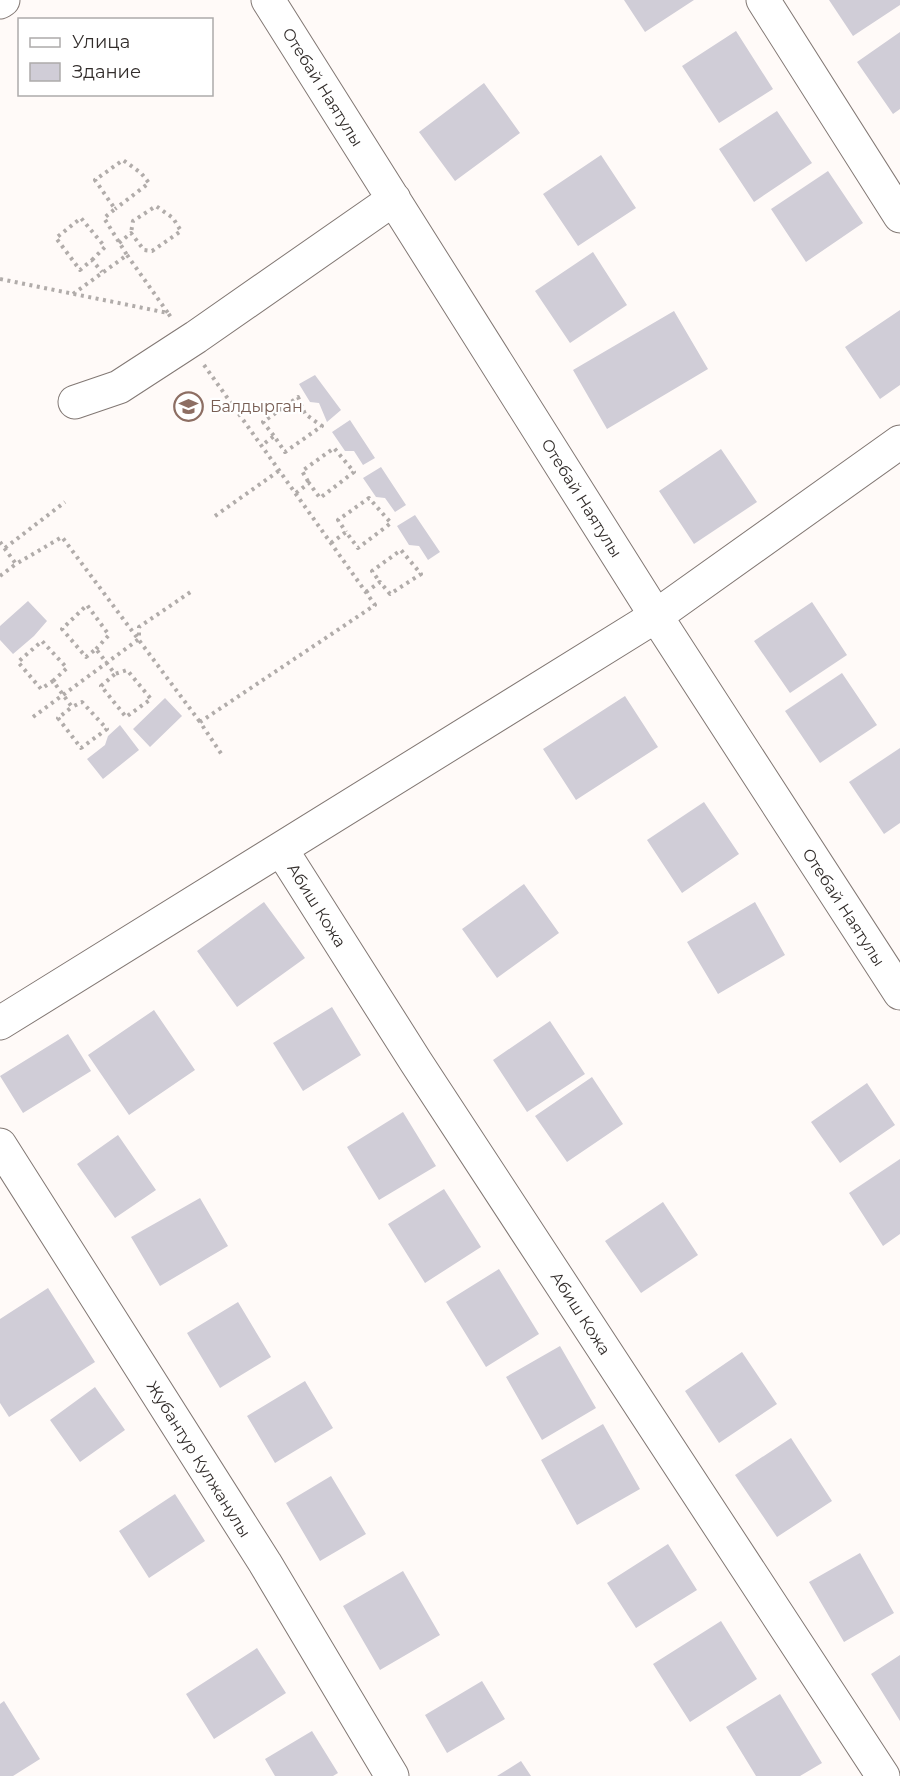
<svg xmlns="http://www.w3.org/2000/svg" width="900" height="1776" viewBox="0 0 900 1776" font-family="Montserrat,sans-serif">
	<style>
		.building { fill: #d0cdd7 }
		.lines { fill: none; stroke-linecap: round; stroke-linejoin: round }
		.minor-casing { stroke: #827874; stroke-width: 35 }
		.path { stroke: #b1acaa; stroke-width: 4; stroke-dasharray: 3 4.5; stroke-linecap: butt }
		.minor { stroke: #fff; stroke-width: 33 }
		.labels { text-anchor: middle; stroke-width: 4.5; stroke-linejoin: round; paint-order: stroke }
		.street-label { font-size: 16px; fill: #322d2b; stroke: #fff }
		.education-label { font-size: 16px; fill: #785e54; stroke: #fff; text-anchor: start }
	</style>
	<rect width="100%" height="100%" fill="#fffaf8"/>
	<path class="building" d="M624,0H694L645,32Z
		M829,0H900V5L853,36Z
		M736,31L773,89L719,123L682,66Z
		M900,32V109L893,114L857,62Z
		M484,83L520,133L455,181L419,132Z
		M777,111L812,163L754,202L719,149Z
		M601,155L636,208L578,246L543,194Z
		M828,171L863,223L806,262L771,209Z
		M593,252L627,305L570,343L535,291Z
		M900,310V385L880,399L845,347Z
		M674,311L708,369L607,429L573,370Z
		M315,375L341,410L327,422L319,403L310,402L299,384Z
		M350,420L375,458L363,465L354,451H345L332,432Z
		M721,449L757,502L694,544L659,491Z
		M381,467L406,505L395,512L385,498L376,497L363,478Z
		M415,515L440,552L428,560L419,546L409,545L397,526Z
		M28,601L47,621L34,636L13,654L0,640V626Z
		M812,602L847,655L790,693L754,641Z
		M842,673L877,725L820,763L785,711Z
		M625,696L658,747L576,800L543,749Z
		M165,698L182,716L150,747L133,729Z
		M120,725L139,750L103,779L87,759L105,745L108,736Z
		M900,748V823L884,834L849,782Z
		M704,802L739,854L682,893L647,840Z
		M524,884L559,933L497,978L462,929Z
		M264,902L305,958L237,1007L197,951Z
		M755,902L785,955L718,994L687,942Z
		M332,1007L361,1055L303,1091L273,1043Z
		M154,1010L195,1070L129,1115L88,1055Z
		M550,1021L585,1074L527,1112L493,1060Z
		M68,1034L91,1071L23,1113L0,1076Z
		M592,1077L623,1124L567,1162L535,1116Z
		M867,1083L895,1125L840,1163L811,1122Z
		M403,1112L436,1166L379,1200L347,1147Z
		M118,1135L156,1190L115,1218L77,1164Z
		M900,1159V1234L883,1246L849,1193Z
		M444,1189L481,1247L425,1283L388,1224Z
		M200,1198L228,1246L160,1286L131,1237Z
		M663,1202L698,1255L641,1293L605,1241Z
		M499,1269L539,1334L486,1367L446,1302Z
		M48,1288L95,1362L9,1417L0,1403V1319Z
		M238,1302L271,1357L220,1388L187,1333Z
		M560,1346L596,1408L542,1440L506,1377Z
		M742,1352L777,1404L719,1443L685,1391Z
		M305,1381L333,1428L275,1463L247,1416Z
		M95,1387L125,1430L80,1462L50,1420Z
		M603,1424L640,1489L577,1525L541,1460Z
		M791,1438L832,1501L777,1537L735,1475Z
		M331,1476L366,1534L320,1561L286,1503Z
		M175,1494L205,1541L149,1578L119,1531Z
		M668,1544L697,1590L636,1628L607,1583Z
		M860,1553L894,1613L844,1642L809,1582Z
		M403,1571L440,1635L380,1670L343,1606Z
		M721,1621L757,1679L690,1722L653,1664Z
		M257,1648L286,1693L214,1739L186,1694Z
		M900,1655V1721L871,1674Z
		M482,1681L505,1719L447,1753L425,1715Z
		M780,1694L822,1763L800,1776H756L726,1727Z
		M4,1701L40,1759L13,1776H0V1704Z
		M312,1731L338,1773L333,1776H275L265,1759Z
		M521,1761L531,1776H497Z"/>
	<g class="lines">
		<defs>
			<path id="minor" d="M268,0L656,616L900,993
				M763,0L900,216
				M0,2L3,0
				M75,402L119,387L196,337L394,199
				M281,849L416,1062L883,1776
				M0,1023L656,616L900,442
				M0,1145L265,1563L392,1776"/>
		</defs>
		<use href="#minor" class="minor-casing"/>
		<path class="path" d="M119,243L131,233L144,250L152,251L181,231L173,218L156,206L133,221L131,233
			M127,255L168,313
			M92,260L105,247L81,218L56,238L80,270L92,260L102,272
			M0,279L168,313L172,319
			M73,294L127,255L104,218L115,209L95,180L123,160L141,173L149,183L115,209
			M204,365L375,605L200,722L222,755
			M265,443L274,436L285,452L322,426L305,414L298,397L263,422L274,436
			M296,493L309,483L320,498L354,472L334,448L302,471L309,483
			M215,516L280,470
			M0,542L16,564L62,537L200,722
			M331,543L346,532L358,548L391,523L369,498L338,520L346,532
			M5,548L65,502
			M0,576L16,564
			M366,592L380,582L390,594L421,574L401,550L372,571L380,582
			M96,649L109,635L87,605L62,629L86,657L96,649L115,674L101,686L126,717L151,699L127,670L115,674
			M53,681L67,668L42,641L18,662L41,689L53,681L72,707L58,718L81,748L107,729L82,702L72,707
			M33,717L139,639V627L192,591"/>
		<use href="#minor" class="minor"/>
	</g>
	<defs>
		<symbol id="school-ring" viewBox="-11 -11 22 22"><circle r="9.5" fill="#fff" stroke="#8d6e63" stroke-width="1.5"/><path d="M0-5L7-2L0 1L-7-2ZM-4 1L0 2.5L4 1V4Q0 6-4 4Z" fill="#8d6e63"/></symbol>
	</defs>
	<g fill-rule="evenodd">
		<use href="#school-ring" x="172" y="390" width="33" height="33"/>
	</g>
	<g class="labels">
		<g class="street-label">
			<text transform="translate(323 87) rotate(58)" y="6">Отебай Наятулы</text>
			<text transform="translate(582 498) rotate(58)" y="6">Отебай Наятулы</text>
			<text transform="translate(317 905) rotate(58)" y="6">Абиш Кожа</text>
			<text transform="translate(844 907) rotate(57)" y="6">Отебай Наятулы</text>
			<text transform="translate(581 1313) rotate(57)" y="6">Абиш Кожа</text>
			<text transform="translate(199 1459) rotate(58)" y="6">Жубантур Кулжанулы</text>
		</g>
		<g class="education-label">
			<text x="210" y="412">Балдырган</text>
		</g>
	</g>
	<rect x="18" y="18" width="195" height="78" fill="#ffffff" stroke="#adabaa" stroke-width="1.5"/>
	<rect x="30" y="38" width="30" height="9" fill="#ffffff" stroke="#adabaa" stroke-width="1.5"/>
	<text x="72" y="48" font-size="18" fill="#322d2b">Улица</text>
	<rect x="30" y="63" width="30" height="18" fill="#d0cdd7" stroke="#adabaa" stroke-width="1.5"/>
	<text x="72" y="78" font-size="18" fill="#322d2b">Здание</text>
</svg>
